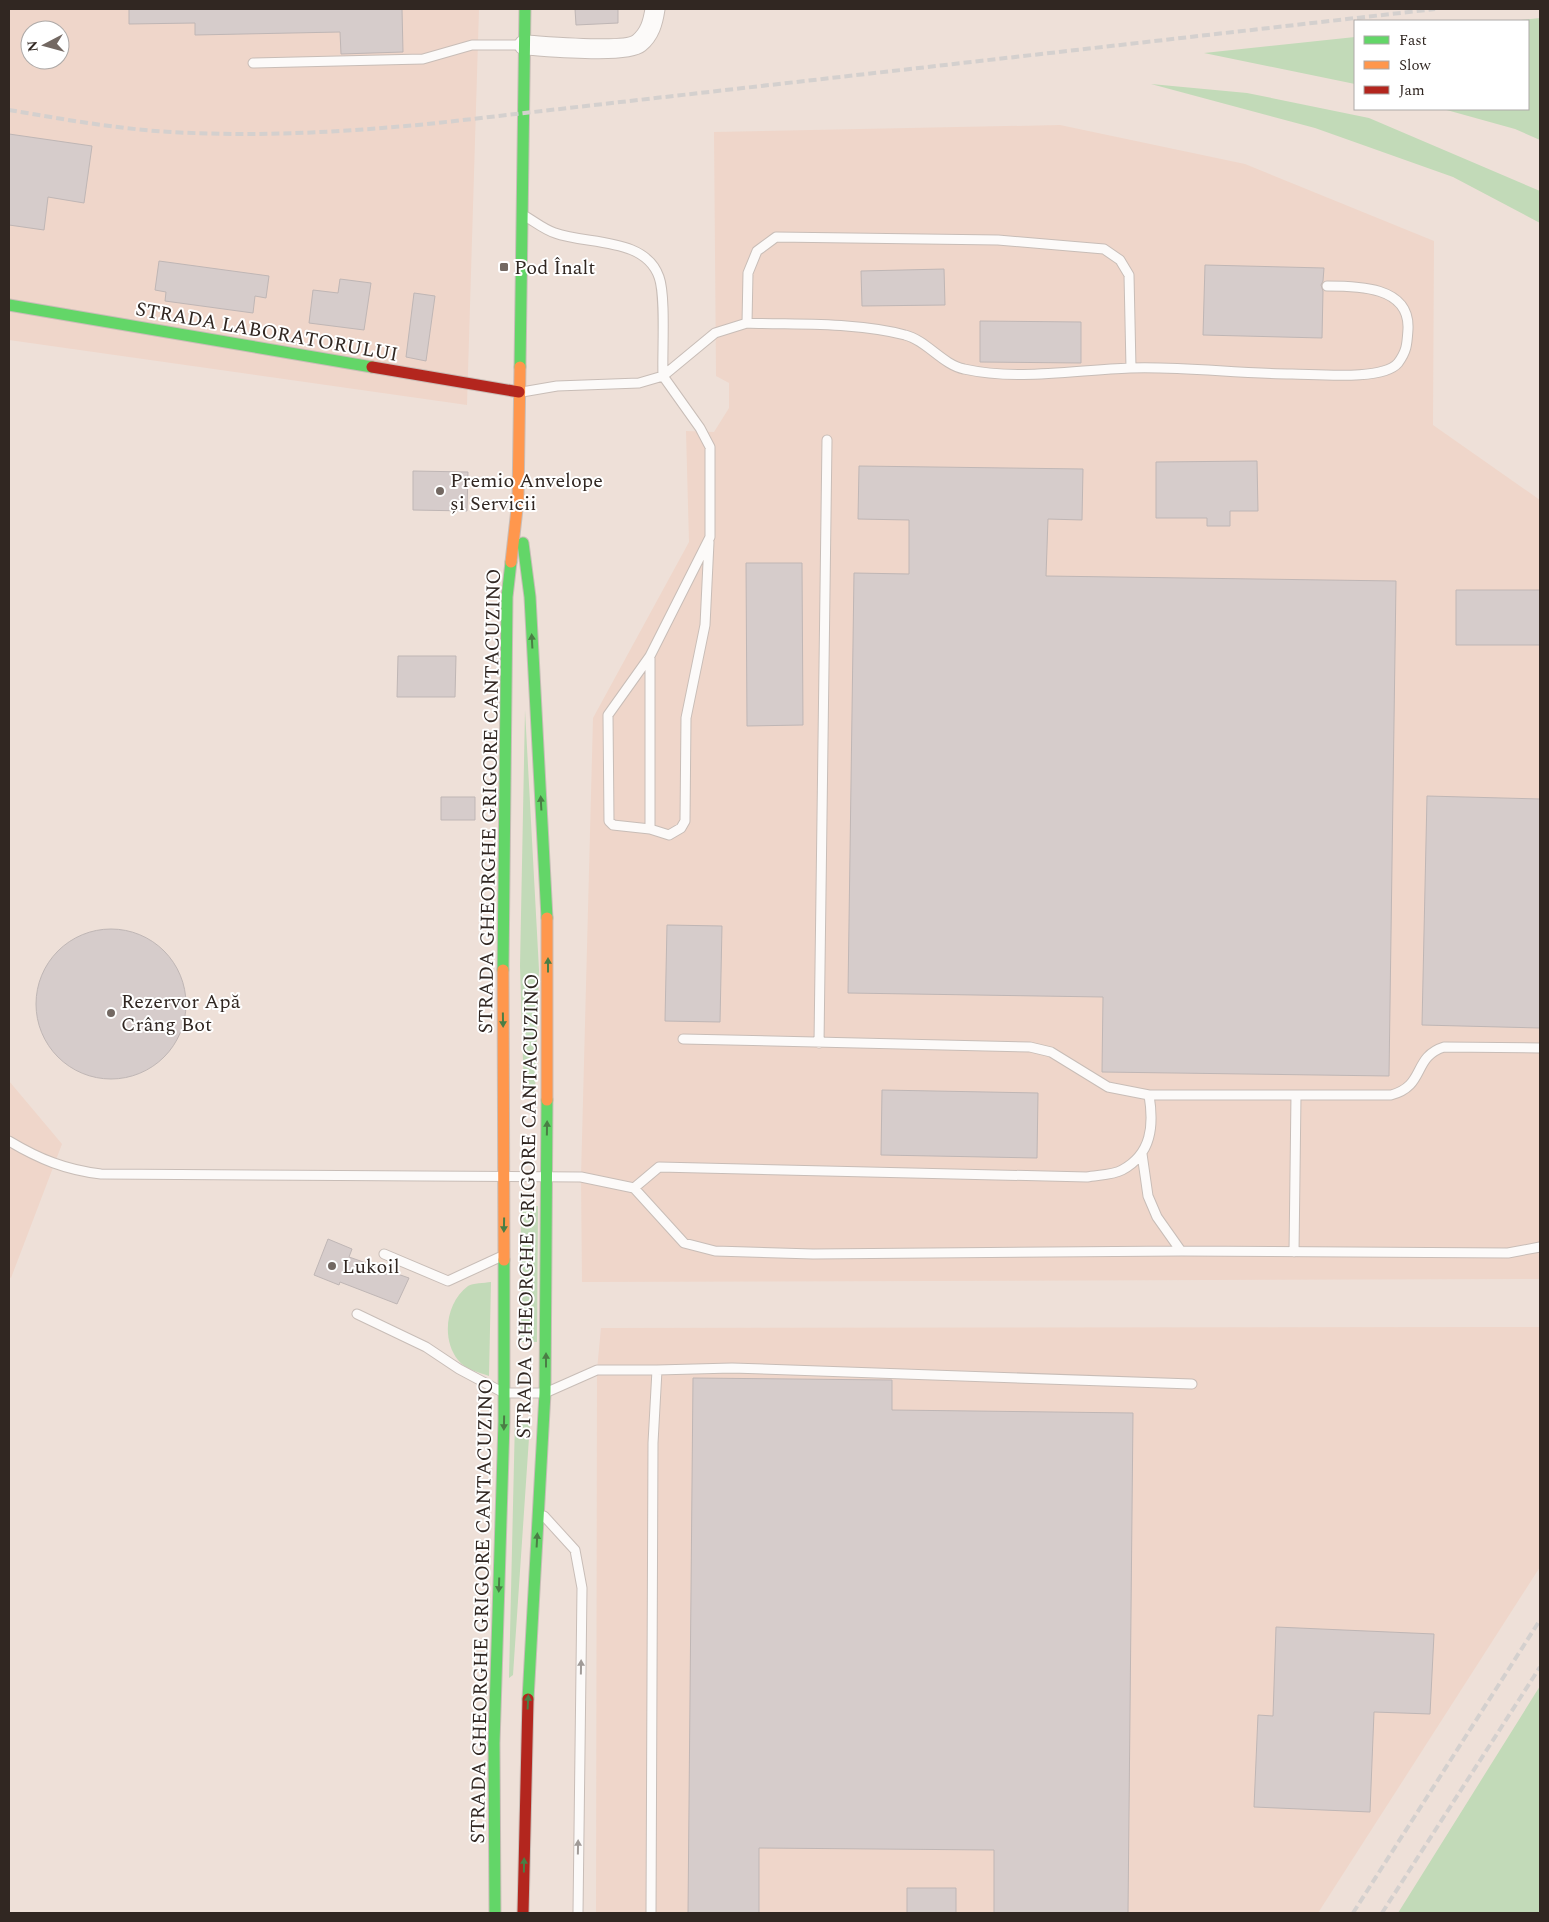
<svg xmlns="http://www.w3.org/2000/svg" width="1549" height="1922" viewBox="0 0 1549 1922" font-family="Spectral,serif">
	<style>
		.built { fill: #efd6ca; fill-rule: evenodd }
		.green { fill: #c2dab8 }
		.building { fill: #d6cccb; stroke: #bfb6b5 }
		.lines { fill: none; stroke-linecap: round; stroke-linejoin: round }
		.lane-casing { stroke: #c8bdb7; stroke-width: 11 }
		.street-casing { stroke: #c8bdb7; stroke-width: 21 }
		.fast-casing { stroke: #c8bdb7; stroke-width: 13 }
		.slow-casing { stroke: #c8bdb7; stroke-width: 13 }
		.jam-casing { stroke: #c8bdb7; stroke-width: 13 }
		.lane { stroke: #fcfaf9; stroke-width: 9 }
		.street { stroke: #fcfaf9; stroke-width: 19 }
		.fast { stroke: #63d668; stroke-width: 11 }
		.slow { stroke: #ff974d; stroke-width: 11 }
		.jam { stroke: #b3261e; stroke-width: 11 }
		.rail { stroke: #d4d0ce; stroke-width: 4; stroke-dasharray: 8 4; stroke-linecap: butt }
		.oneway { fill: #4a7e45 }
		.oneway2 { fill: #a19b98 }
		.poi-dot { fill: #736862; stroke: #fff; stroke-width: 2 }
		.labels { text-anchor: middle; stroke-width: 4; stroke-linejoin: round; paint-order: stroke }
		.poi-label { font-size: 20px; fill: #312722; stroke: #fff; text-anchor: start }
		.street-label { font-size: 20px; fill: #312722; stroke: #fff }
	</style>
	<rect width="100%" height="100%" fill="#eee0d8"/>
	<path class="built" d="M9,9H479L467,405L9,340ZM30,30H60V60H30Z
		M1060,125L1245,164L1434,241L1433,425L1540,500V1279L582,1282L581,1177L593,718L689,542L686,431L714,432L729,408V383L716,376L714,132Z
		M9,1081L62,1144L11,1278L9,1277Z
		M1540,1327V1567L1318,1913H596L597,1370L601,1328Z"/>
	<path class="green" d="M1540,18V140L1515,129L1443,109H1528V21H1511Z
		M1355,37V84L1204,53Z
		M1151,84L1247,93L1369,118L1540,191V223L1453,177L1315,128Z
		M525,710L539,970L535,1093L524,1092L520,966Z
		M521,1206H538L537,1342H520Z
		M491,1282L489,1376C478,1372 466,1370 458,1360C441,1339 446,1302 468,1286C473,1283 484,1283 491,1282Z
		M515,1419L530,1423L513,1675L509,1678Z
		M1540,1686V1913H1398Z"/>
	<path class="building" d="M129,9H402L403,52L341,54L340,32L195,35V23L129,24Z
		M575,9H618V23L576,25Z
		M9,134L92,146L84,203L48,197L44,230L9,225Z
		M159,261L269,276L266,298L255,296L253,313L165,301L166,292L155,290Z
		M1205,265L1324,268L1323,281L1321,285L1323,291L1322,338L1203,335Z
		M944,269L945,305L862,306L861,271Z
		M340,279L371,283L364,330L309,323L313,290L338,293Z
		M414,293L435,296L426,361L406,357Z
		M980,321L1081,322V363L980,362Z
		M1257,461L1258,511H1230V526H1207V518H1156V462Z
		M859,466L1083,469L1082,520L1048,519L1046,576L1396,581L1389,1076L1102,1072L1103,997L848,993L854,573L909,574V520L858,519Z
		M413,471L468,472L467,511L413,510Z
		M746,563H802L803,725L747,726Z
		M1456,590H1540V645H1456Z
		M398,656H456L455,697H397Z
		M1427,796L1540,799V1028L1422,1025Z
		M441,797H475V820H441Z
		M667,925L722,926L720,1022L665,1021Z
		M36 1004a75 75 0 1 1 150 0a75 75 0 1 1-150 0Z
		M882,1090L1038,1093L1037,1158L881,1155Z
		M328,1239L352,1249L349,1257L409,1278L397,1304L340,1282L339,1285L314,1275Z
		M693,1378L892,1380V1410L1133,1413L1128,1913H994V1850L759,1848V1913H688Z
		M1276,1627L1434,1634L1430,1714L1374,1712L1370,1812L1254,1807L1258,1715L1273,1716Z
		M907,1888H956V1913H907Z"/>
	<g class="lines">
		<defs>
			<path id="lane" d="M253,63L423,59L472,45H521
				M747,323C797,325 857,322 905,335C926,340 943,365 964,369C1018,381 1075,370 1130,368C1183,366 1238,374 1292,374C1315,374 1383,381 1398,363C1407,351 1407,344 1408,329C1410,286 1357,286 1327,286
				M522,392L557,386L639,383L663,376C662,353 666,296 659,277C645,237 588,245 555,233C545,230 535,222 525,216
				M650,656V829L613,825L609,821L608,715L650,656L710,537V447L700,428L663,376L715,333L747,323L748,273L757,251L776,237L998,240L1104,249L1120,260L1129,275L1131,368
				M650,829L669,835L681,828L685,821L686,718L705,625L709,542
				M819,1043L827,440
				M1149,1095H1391C1426,1086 1412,1057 1444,1047L1540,1048
				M9,1141C39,1159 66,1170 101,1174L581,1177L634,1188L684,1243L715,1251L813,1254L1181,1251L1508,1253L1540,1247
				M1142,1154L1148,1196L1157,1217L1181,1251
				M634,1188L659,1167L1087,1177C1097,1175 1113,1175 1122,1170C1152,1154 1154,1125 1149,1095L1108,1087L1051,1052L1030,1047L683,1039
				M1294,1252L1296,1095
				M384,1254L448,1281L500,1257
				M357,1314L426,1347L459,1369L504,1393H545L597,1370H657
				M544,1516L575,1550L582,1588L578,1913
				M651,1913L653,1443L657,1370L732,1368L1192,1384"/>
			<path id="street" d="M524,45C545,46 626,54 639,43C650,34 653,22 655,9"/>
			<path id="fast" d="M9,305L372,367
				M520,367L525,9
				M523,543L530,597L547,918
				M503,970L507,597L511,562
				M528,1699L545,1393L547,1100
				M495,1913L494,1743L504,1422V1260"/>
			<path id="slow" d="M511,562L518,500L520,367
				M547,918V1100
				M503,970L504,1260"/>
			<path id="jam" d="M372,367L519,392
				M523,1913L528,1699"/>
		</defs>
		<use href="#lane" class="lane-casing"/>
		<use href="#street" class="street-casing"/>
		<use href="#fast" class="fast-casing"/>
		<use href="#slow" class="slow-casing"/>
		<use href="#jam" class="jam-casing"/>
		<use href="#lane" class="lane"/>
		<use href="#street" class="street"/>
		<use href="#fast" class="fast"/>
		<use href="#slow" class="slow"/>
		<use href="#jam" class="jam"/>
		<path class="rail" d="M9,110C62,119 117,129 171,132C260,137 349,132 437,123L1435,9
			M1353,1913L1540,1620
			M1382,1913L1540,1667"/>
	</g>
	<defs><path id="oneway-solid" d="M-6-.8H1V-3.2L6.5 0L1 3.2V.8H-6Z" transform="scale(1.25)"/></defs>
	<g class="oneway">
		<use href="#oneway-solid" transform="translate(532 641) rotate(-93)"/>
		<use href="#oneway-solid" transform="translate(541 803) rotate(-93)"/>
		<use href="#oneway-solid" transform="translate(548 965) rotate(-90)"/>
		<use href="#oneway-solid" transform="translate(503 1020) rotate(89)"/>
		<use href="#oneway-solid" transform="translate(547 1128) rotate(-89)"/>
		<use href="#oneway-solid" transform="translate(504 1225) rotate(91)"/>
		<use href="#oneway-solid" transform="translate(546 1360) rotate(-90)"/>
		<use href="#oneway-solid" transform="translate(504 1423) rotate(91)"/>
		<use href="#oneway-solid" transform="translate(537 1540) rotate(-87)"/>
		<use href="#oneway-solid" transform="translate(499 1585) rotate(92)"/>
		<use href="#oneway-solid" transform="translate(528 1702) rotate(-87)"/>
		<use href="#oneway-solid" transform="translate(524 1865) rotate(-89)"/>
	</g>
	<g class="oneway2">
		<use href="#oneway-solid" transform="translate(581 1667) rotate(-89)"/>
		<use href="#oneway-solid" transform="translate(578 1847) rotate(-89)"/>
	</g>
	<g class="poi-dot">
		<rect x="499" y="262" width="10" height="10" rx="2.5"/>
		<circle cx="440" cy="491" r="5"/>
		<circle cx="111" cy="1013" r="5"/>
		<circle cx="332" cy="1266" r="5"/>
	</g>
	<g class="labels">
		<g class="poi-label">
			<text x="514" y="274">Pod Înalt</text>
			<text x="450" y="487">Premio Anvelope<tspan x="450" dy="23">și Servicii</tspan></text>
			<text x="121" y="1008">Rezervor Apă<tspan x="121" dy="23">Crâng Bot</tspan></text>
			<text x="342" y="1273">Lukoil</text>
		</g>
		<g class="street-label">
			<text transform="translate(267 331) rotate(10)" y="7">STRADA LABORATORULUI</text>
			<text transform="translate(489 801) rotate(-89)" y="7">STRADA GHEORGHE GRIGORE CANTACUZINO</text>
			<text transform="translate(527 1206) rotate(-89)" y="7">STRADA GHEORGHE GRIGORE CANTACUZINO</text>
			<text transform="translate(481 1611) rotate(-89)" y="7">STRADA GHEORGHE GRIGORE CANTACUZINO</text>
		</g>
	</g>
	<rect width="1549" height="1922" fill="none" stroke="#312722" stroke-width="20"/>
	<rect x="1354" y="20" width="175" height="90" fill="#ffffff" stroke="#ada9a7"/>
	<rect x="1364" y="36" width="25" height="8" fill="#63d668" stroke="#ada9a7"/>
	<text x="1399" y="45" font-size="15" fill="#312722">Fast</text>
	<rect x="1364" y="61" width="25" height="8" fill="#ff974d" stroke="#ada9a7"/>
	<text x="1399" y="70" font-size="15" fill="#312722">Slow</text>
	<rect x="1364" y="86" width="25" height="8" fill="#b3261e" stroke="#ada9a7"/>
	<text x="1399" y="95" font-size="15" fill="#312722">Jam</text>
	<g transform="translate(45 45) rotate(264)"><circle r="24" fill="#ffffff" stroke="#ada9a7"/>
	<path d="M0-4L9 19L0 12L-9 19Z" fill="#736862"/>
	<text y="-8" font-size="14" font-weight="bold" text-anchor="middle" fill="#312722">N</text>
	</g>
</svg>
